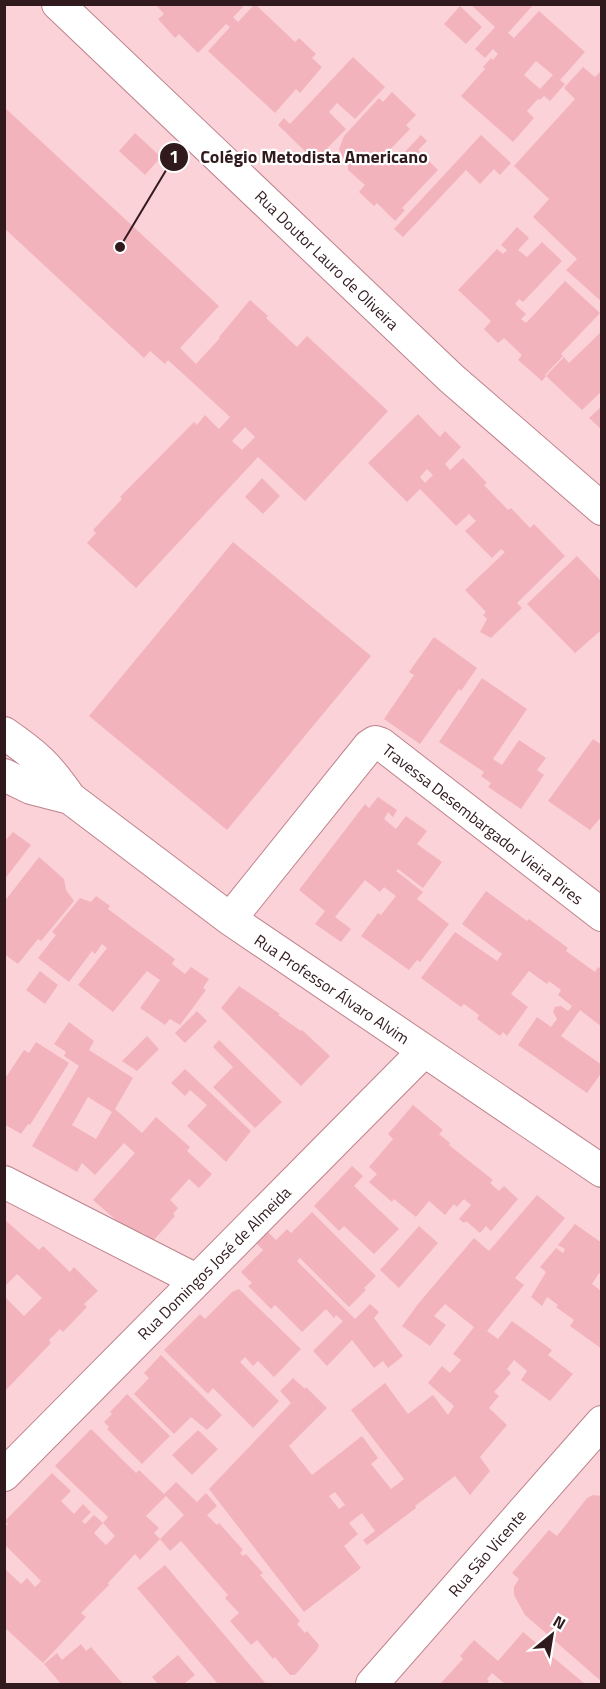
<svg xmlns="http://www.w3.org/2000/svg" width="606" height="1689" viewBox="0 0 606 1689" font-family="'Titillium Web',sans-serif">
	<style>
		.building { fill: #f3b3bd; fill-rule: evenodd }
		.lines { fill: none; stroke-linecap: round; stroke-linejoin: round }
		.minor-casing { stroke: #be828c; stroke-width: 34 }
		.minor { stroke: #fff; stroke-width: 32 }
		.labels { text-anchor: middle; stroke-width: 4.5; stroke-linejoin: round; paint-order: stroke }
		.street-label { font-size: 16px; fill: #311a1e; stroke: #fff }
		.leader { fill: none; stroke: #311a1e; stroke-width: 2 }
		.callout-dot { fill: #311a1e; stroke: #fff; stroke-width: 2 }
		.mark-label { font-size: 18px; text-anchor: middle; font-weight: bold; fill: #fff }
		.callout-label { font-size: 18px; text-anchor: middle; font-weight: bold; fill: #311a1e; stroke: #fff; stroke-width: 4.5; stroke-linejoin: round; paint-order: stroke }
	</style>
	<rect width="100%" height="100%" fill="#fbd2d8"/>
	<path class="building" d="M155,4H240L243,7L233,17L238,22L255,4L295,42L299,38L316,54L312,58L322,67L300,93L296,89L275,113L208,51L230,27L226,24L198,53L179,34L175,38L158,19L164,14Z
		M470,4H534L508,33L514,38L539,11L585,52L560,80L565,84L550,101L544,96L540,100L538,99L527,111L534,118L513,142L461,96L485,69L483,67L491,58L493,60L498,54L493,49L485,58L475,49L495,27ZM536,61L553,75L540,89L524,75Z
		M460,6L482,27L466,44L444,24Z
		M353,57L385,87L355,119L337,103L329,112L346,129L315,161L278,125L284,118L290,124Z
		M583,67L595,77L602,70V302L566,270L577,259L533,217L549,199L514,166L575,99L564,88Z
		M392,92L416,115L406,125L410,129L382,158L387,162L390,159L394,163L421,135L427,141L418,150L438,170L402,208L405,210L395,221L377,203L374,206L359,192L365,185L348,170V164L343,158L339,149L344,136L379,98L383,102Z
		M4,107L219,306L180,348L196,364L220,338L219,337L250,300L268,316L266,318L297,347L307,336L388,411L305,501L258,457L136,588L87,543L96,533L93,530L122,499L120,497L194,422L197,425L205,415L219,429L230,417L168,360L165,364L150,351L144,358L4,228ZM245,427L255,437L242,450L232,441Z
		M135,133L161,157L145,175L119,151Z
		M481,135L511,163L500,175L494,169L480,184L466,170L403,237L394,229Z
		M517,227L529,238L518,250L527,257L542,242L562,261L523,302L519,299L515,304L526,314L521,319L526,323L565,281L600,313L561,354L563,356L545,375L546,376L542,381L518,360L522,355L504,338L498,343L484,329L491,321L458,290L497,249L503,254L507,250L501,245Z
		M602,331V391L582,410L546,376L564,357L569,363Z
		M602,406V430L589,418Z
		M418,414L440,437L445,431L461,447L445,464L450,470L463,458L487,483L484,485L508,510L511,508L530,528L534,524L565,556L517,603L522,608L491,638L480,632L487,619L483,615L486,612L465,590L505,552L501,549L492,558L465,531L476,521L469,514L456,526L420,489L407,502L368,463ZM427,469L433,475L425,483L420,477Z
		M262,478L280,496L263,514L245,497Z
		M233,542L371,656L227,830L89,716Z
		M577,556L602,582V634L599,632L575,653L527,604Z
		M434,637L477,668L461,691L459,689L420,744L384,719L414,675L409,672Z
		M482,678L527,709L493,759L502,765L519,740L546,758L537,770L544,775L521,809L488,787L491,783L481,776L484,772L439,742Z
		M593,739L602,745V816L590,830L548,801Z
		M378,797L397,810L393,817L388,812L384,819L396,829L406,816L427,831L417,844L442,862L423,888L398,869L396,871L423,892L417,899L449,924L420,962L417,960L409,970L361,936L378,913L381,915L396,896L384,887L380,892L365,880L335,917L351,929L341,942L315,924L325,911L299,890L365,804L369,808Z
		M13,832L31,845L4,880V842Z
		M39,857L64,879L66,890L74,901L41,941L38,939L18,964L4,954V902Z
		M486,891L527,921L529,919L568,948L566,951L595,972L598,967L602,970V1027L580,1010L561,1036L602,1065V1072L587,1093L518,1045L537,1017L551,1027L557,1019L553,1012L555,1007L561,1006L568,1011L572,1006L558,995L561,990L549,981L547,984L529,971L511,994L528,1007L507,1036L503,1032L500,1036L477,1019L479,1015L464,1004L461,1007L421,978L455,932L497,961L502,954L462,924Z
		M96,896L110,906L108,909L175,959L172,964L185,974L191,967L209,979L203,988L206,990L180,1025L170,1019L165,1025L140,1008L160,980L147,971L113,1012L78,985L107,948L102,944L95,954L92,951L69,982L38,958L56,935L52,932L80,898L91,902Z
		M40,971L58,985L45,1004L26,990Z
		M239,986L280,1014L278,1015L301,1031L302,1030L330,1056L301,1086L221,1008Z
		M197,1011L207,1021L185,1043L175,1033Z
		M69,1022L94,1041L89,1050L133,1078L115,1109L142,1133L156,1117L190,1147L187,1151L212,1174L199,1188L189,1179L170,1200L178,1208L173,1214L175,1216L153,1241L143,1233L138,1239L93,1200L135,1153L124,1143L95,1175L82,1163L77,1172L32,1146L79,1066L64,1056L66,1052L54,1044ZM88,1097L112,1112L96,1139L72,1125Z
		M147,1036L159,1049L137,1071L122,1061Z
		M219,1040L282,1102L255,1128L213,1087L233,1067L213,1047Z
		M36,1042L69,1063L30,1125L28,1124L21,1134L4,1124V1080L24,1050L29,1053Z
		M185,1069L251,1131L226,1162L187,1126L207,1105L190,1090L185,1096L171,1083Z
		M413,1105L443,1130L439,1134L450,1143L449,1145L493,1180L490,1183L499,1191L504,1186L518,1199L491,1231L486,1226L480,1233L466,1221L464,1223L459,1219L471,1205L464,1199L457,1207L454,1204L445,1215L429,1201L416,1217L394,1199L392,1202L369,1182L377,1174L369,1167L393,1139L388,1134Z
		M352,1166L363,1176L354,1186L399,1229L374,1254L344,1226L339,1231L314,1206Z
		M537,1195L565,1218L515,1278L524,1285L487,1331L498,1339L512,1321L552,1350L548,1355L573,1374L550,1401L521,1380L527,1371L514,1360L507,1369L511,1373L494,1392L499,1396L489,1408L507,1425L480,1457L490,1471L470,1495L455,1476L415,1506L416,1508L367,1545L363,1540L375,1531L362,1513L349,1523L358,1534L344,1546L361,1568L304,1612L209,1489L291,1403L280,1391L293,1378L305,1389L306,1387L327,1408L289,1446L312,1475L362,1436L378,1458L371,1464L391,1489L404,1479L351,1410L385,1383L408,1414L433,1395L448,1415L454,1406L428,1383L442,1366L450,1373L461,1360L453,1354L474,1327L445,1304L434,1316L446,1325L430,1346L402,1326L418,1304L474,1238L489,1251ZM335,1492L345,1505L339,1509L329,1496Z
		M312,1212L376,1276L364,1288L366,1290L349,1307L300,1258L297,1261L355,1319L370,1304L379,1312L374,1318L403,1356L388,1368L383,1361L374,1368L352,1340L327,1366L313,1351L343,1321L336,1315L334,1318L326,1309L302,1332L275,1305L271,1309L248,1286L252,1283L241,1272L263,1250L252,1239L264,1228L276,1240L287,1229L291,1233Z
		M4,1219L39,1250L43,1246L70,1272L74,1267L98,1291L84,1304L87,1307L63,1332L60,1329L49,1340L51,1343L4,1392V1300L6,1298L24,1316L42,1298L17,1274L4,1287Z
		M575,1224L602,1243V1275L599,1273L592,1284L600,1290L602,1287V1349L570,1326L574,1320L556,1307L558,1305L547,1297L542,1306L531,1297L546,1272L540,1267L556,1248L563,1253L565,1249L558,1245Z
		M419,1226L438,1243L399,1288L380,1270Z
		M239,1289L301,1349L274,1377L258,1361L253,1366L245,1357L240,1362L279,1401L253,1428L213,1388L208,1394L164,1350L200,1314L205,1319L232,1292Z
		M161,1355L222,1415L207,1430L191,1417L174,1434L134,1394L149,1378L144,1373Z
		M127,1394L170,1436L142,1464L107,1429L109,1427L104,1422L112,1414L110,1412Z
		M91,1429L136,1473L139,1470L164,1494L176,1482L197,1502L206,1493L217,1506L207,1515L217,1525L219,1523L243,1550L240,1553L243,1556L246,1554L263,1573L260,1575L300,1621L297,1624L305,1633L307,1631L319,1645L317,1650L295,1675H290L275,1657L273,1659L257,1640L251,1645L230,1621L239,1613L225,1598L228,1595L181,1541L170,1551L160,1539L184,1515L166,1496L146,1516L159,1528L154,1533L160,1539L140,1560L135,1554L108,1583L109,1585L81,1613L86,1617L43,1663L4,1627V1568L21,1584L27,1578L35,1587L41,1581L4,1544V1527L8,1524L5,1521L52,1473L71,1491L61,1501L74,1514L83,1504L91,1512L82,1521L85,1524L94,1515L103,1523L94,1533L106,1545L115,1536L103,1523L108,1517L55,1466Z
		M198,1430L218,1449L192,1475L172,1455Z
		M593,1495L602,1496V1682L525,1615L514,1595V1587L519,1579L512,1573L549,1530L557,1536L587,1498Z
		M165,1565L266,1684H218L137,1588Z
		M523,1632L585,1684H505L492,1673L487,1679L489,1681L486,1684H440L463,1659L460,1656L474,1640L498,1661Z
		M81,1644L86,1651L91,1647L123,1684H61L44,1664L57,1653L62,1660Z
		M178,1655L195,1675L184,1684H158L152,1677Z"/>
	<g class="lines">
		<defs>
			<path id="minor" d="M58,4L451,378L602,509
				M4,733C36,755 48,766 70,798L230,919L602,1171
				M4,775L31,788L70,798
				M230,919L369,746L375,742L381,744L602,915
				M4,1182L196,1280
				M4,1475L424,1051
				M372,1684L602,1422"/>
		</defs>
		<use href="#minor" class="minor-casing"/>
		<use href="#minor" class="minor"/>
	</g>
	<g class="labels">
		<g class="street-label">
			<text transform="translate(327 260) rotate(44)" y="6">Rua Doutor Lauro de Oliveira</text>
			<text transform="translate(483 824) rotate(38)" y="6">Travessa Desembargador Vieira Pires</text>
			<text transform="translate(332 989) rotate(34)" y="6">Rua Professor Álvaro Alvim</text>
			<text transform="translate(214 1263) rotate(-45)" y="6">Rua Domingos José de Almeida</text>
			<text transform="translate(487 1553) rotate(-49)" y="6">Rua São Vicente</text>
		</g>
	</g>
	<path class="leader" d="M120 247L174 157"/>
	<g class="callout-dot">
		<circle cx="120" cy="247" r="6"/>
		<circle cx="174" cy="157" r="15"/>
	</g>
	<g class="mark-label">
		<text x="174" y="163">1</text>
	</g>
	<g class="callout-label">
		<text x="314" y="163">Colégio Metodista Americano</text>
	</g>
	<rect width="606" height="1689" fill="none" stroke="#311a1e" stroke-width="12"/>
	<g transform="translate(552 1635) rotate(30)" stroke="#ffffff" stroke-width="4.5" paint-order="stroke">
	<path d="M0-4.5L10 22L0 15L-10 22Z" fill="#311a1e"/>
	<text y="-9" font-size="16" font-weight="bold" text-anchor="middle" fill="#311a1e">N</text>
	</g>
</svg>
